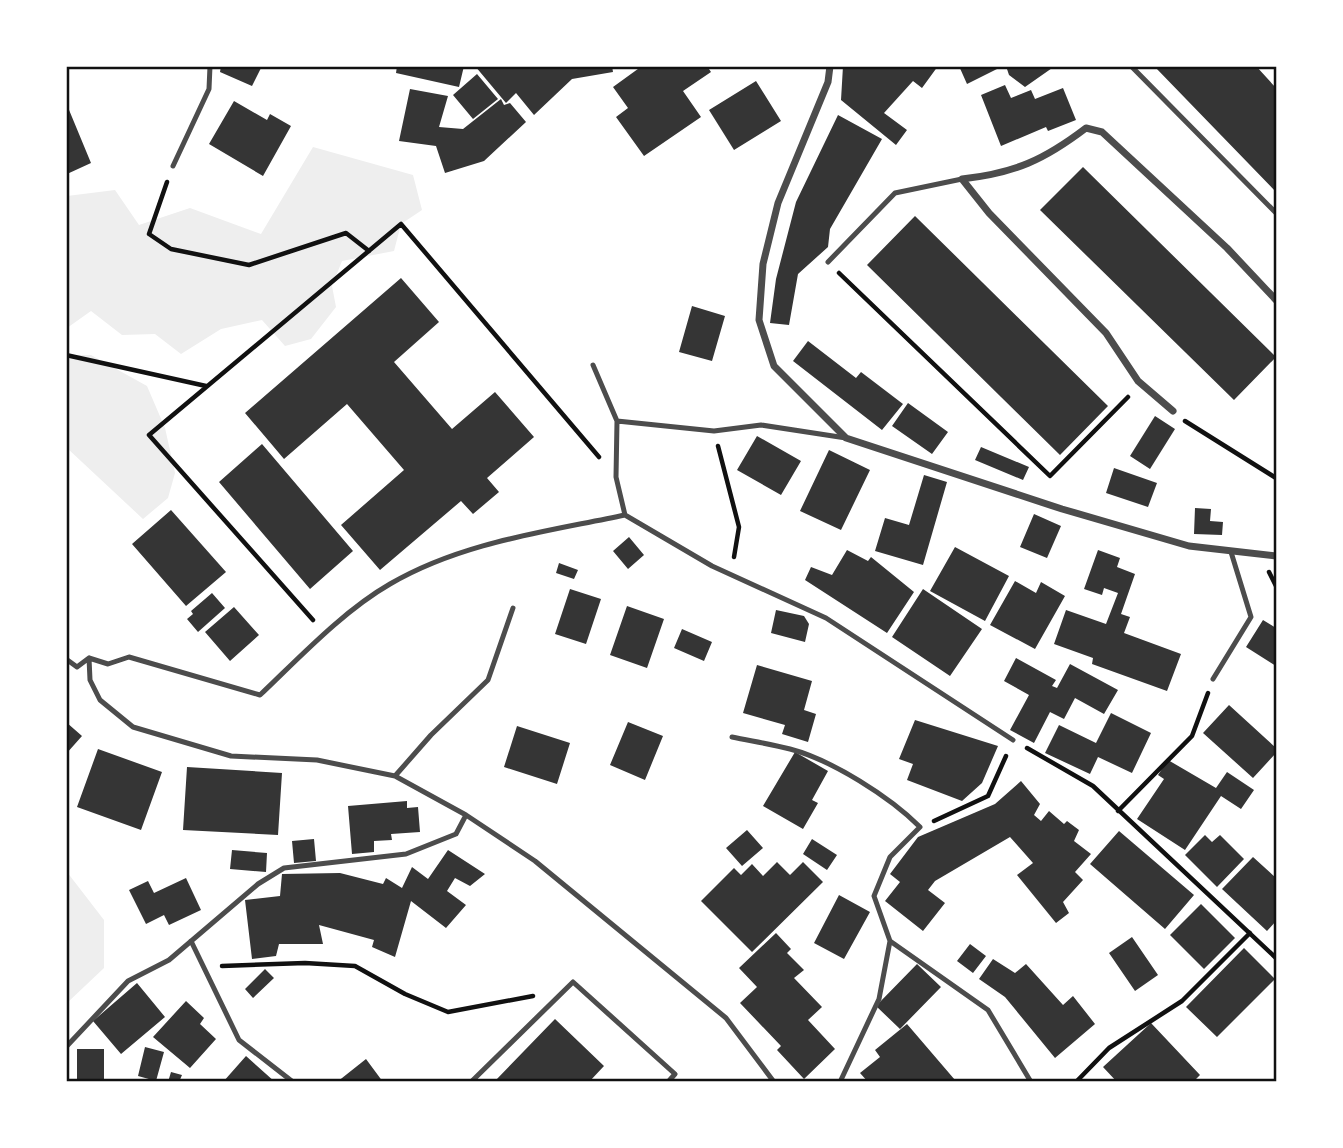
<svg xmlns="http://www.w3.org/2000/svg" width="1343" height="1148" viewBox="0 0 1343 1148" font-family="Raleway,sans-serif">
	<style>
		.green { fill: #eee }
		.building { fill: #353535 }
		.lines { fill: none; stroke-linecap: round; stroke-linejoin: round }
		.path { stroke: #111; stroke-width: 4.5 }
		.service { stroke: #4c4c4c; stroke-width: 5 }
		.minor { stroke: #4c4c4c; stroke-width: 7 }
		.neatline { fill: none; stroke: #111; stroke-width: 2.5 }
	</style>
	<rect width="100%" height="100%" fill="#fff"/>
	<path class="green" d="M313,147L413,175L422,210L401,224L394,251L342,261L332,286L336,307L311,339L285,346L262,320L221,329L181,354L155,334L122,335L91,311L67,328V196L115,190L139,225L190,208L261,234Z
		M66,355H91L147,386L165,428L175,473L168,498L143,519L67,448Z
		M67,872L104,920V968L67,1003Z"/>
	<path class="building" d="M221,66H262L252,86L220,72Z
		M397,66H464L459,87L396,73Z
		M475,66H612L613,72L572,79L534,115L516,93L506,103Z
		M642,66H707L711,72L683,91L701,117L644,156L616,117L628,108L613,87Z
		M843,66H938L922,88L913,81L884,113L907,130L896,145L841,100Z
		M959,66H1003L967,84Z
		M1006,66H1055L1025,87L1009,75Z
		M1154,66H1256L1276,88V192Z
		M477,74L498,99L473,119L453,95Z
		M756,81L781,121L734,150L709,110Z
		M1005,85L1011,98L1031,90L1035,99L1063,88L1076,120L1048,131L1046,127L1001,146L981,95Z
		M410,89L448,96L439,127L463,129L501,99L504,105L510,103L526,122L484,161L445,173L436,146L399,141Z
		M234,101L267,120L270,114L291,126L263,176L209,144Z
		M67,105L91,163L67,174Z
		M838,115L882,139L830,229L828,247L798,274L789,325L770,323L776,279L796,202Z
		M1083,167L1276,357L1234,400L1040,210Z
		M915,216L1108,406L1060,455L867,265Z
		M401,278L439,322L394,362L452,429L495,392L534,437L487,478L499,492L473,514L461,501L380,570L341,525L404,470L347,404L284,459L245,413Z
		M692,306L725,316L712,361L679,352Z
		M808,341L856,378L861,372L903,404L882,430L793,361Z
		M908,403L948,432L932,454L892,426Z
		M1155,416L1175,429L1150,469L1130,456Z
		M757,436L801,461L781,495L737,470Z
		M262,444L353,551L310,589L219,482Z
		M981,447L1029,467L1023,480L975,460Z
		M829,450L870,470L841,530L800,511Z
		M1114,468L1157,483L1148,507L1106,493Z
		M924,475L947,482L923,565L875,551L885,518L909,525Z
		M1195,508L1211,509L1210,521L1223,522L1222,535L1194,534Z
		M171,510L226,572L186,606L132,544Z
		M1034,514L1061,526L1047,558L1020,547Z
		M629,537L644,555L628,569L613,551Z
		M955,547L1009,576L985,621L930,591Z
		M847,550L868,561L871,557L914,592L887,633L805,580L811,567L832,575Z
		M1098,550L1120,558L1117,567L1135,574L1121,614L1130,617L1124,633L1181,654L1167,691L1092,664L1093,658L1054,644L1066,610L1106,624L1118,593L1104,588L1102,595L1084,589Z
		M559,563L578,570L574,579L556,573Z
		M1015,581L1036,593L1041,582L1065,596L1035,649L990,625Z
		M570,589L601,599L586,644L555,634Z
		M923,589L982,629L950,676L892,637Z
		M212,593L225,608L198,632L187,619L193,614L191,611Z
		M627,606L664,619L647,668L610,655Z
		M234,607L259,635L230,661L205,632Z
		M776,610L804,616L809,624L805,642L771,633Z
		M1263,620L1276,628V666L1246,647Z
		M682,629L712,642L704,661L674,648Z
		M1016,658L1056,680L1052,686L1057,688L1070,664L1118,690L1104,714L1075,698L1064,719L1050,712L1034,743L1010,730L1029,695L1004,681Z
		M757,665L812,681L804,710L816,714L808,742L782,734L785,725L743,713Z
		M1229,705L1276,748V753L1253,778L1203,733Z
		M1111,713L1151,733L1132,773L1098,757L1090,774L1045,753L1059,725L1096,743Z
		M915,720L998,746L982,783L962,801L907,780L913,764L899,759Z
		M66,722L82,736L66,754Z
		M628,722L663,736L645,780L610,765Z
		M517,726L570,743L557,784L504,767Z
		M98,749L162,772L141,830L77,807Z
		M795,752L828,771L812,800L818,803L803,829L763,806Z
		M1168,760L1216,788L1227,772L1254,790L1241,809L1221,796L1185,850L1137,819L1164,779L1158,775Z
		M187,767L282,773L278,835L183,830Z
		M1021,781L1040,804L1034,815L1041,821L1049,811L1064,824L1067,821L1079,830L1074,841L1091,854L1075,872L1083,880L1063,902L1069,913L1056,923L1017,875L1033,863L1010,837L935,881L928,890L945,903L923,931L885,901L900,882L890,874L918,837L995,804Z
		M407,801V808L418,807L420,832L391,834L392,840L374,841V852L352,854L348,806Z
		M747,830L763,848L742,866L726,848Z
		M1119,831L1194,895L1165,929L1090,864Z
		M1205,835L1212,842L1220,835L1244,859L1217,887L1185,855Z
		M314,839L316,861L294,863L292,841Z
		M812,839L837,855L827,870L803,854Z
		M232,850L267,853L266,872L230,869Z
		M448,850L485,874L470,886L455,878L447,891L466,905L446,928L411,901L395,957L372,947L374,940L319,925L323,944H279L276,956L252,959L245,900L280,896L282,874L340,873L383,884L386,878L402,888L412,867L428,879Z
		M1253,857L1276,878V921L1267,931L1222,889Z
		M777,862L790,875L803,862L823,882L752,952L701,901L734,868L741,875L752,864L763,876Z
		M186,878L201,910L169,925L164,915L146,924L129,890L148,881L154,893Z
		M839,895L870,912L844,959L814,943Z
		M1201,904L1235,938L1204,969L1170,935Z
		M776,933L791,949L787,953L804,970L794,978L822,1007L808,1020L835,1049L804,1079L777,1050L781,1046L740,1003L757,987L739,968Z
		M1132,937L1158,975L1135,991L1109,953Z
		M970,944L986,956L973,973L957,961Z
		M1244,948L1275,979L1217,1037L1186,1007Z
		M993,959L1015,973L1026,964L1063,1005L1073,996L1095,1024L1055,1058L1005,997L979,979Z
		M917,964L941,987L900,1029L876,1006Z
		M265,969L274,978L253,998L245,989Z
		M137,983L165,1017L121,1054L93,1021Z
		M186,1001L204,1018L200,1024L216,1039L190,1068L153,1037Z
		M555,1019L604,1066L589,1082H494Z
		M1151,1023L1200,1075L1193,1082H1117L1103,1067Z
		M907,1024L955,1080L868,1082L860,1073L880,1057L875,1050Z
		M145,1047L164,1052L156,1081L138,1076Z
		M77,1049H104V1082H77Z
		M246,1056L275,1082H223Z
		M366,1059L383,1082H337Z
		M171,1072L182,1075L179,1082H168Z"/>
	<g class="lines">
		<path class="path" d="M167,182L149,234L171,249L249,265L346,233L369,251
			M839,273L1050,476L1128,397
			M66,355L206,386
			M1185,421L1276,478
			M718,446L739,527L734,557
			M1269,572L1276,586
			M313,620L149,435L401,224L599,457
			M1027,748L1093,786L1276,958
			M1118,811L1192,736L1208,693
			M934,821L988,796L1006,756
			M222,966L305,963L355,966L405,994L448,1012L533,996
			M1076,1082L1109,1048L1182,1001L1250,933"/>
		<path class="service" d="M1131,66L1276,213
			M173,166L209,89L210,66
			M828,262L895,193L962,179
			M593,365L617,421L616,477L625,515
			M617,421L714,431L761,425L846,438
			M66,659L77,667L89,658
			M1213,679L1251,617L1231,552
			M732,737C751,741 771,744 790,749C832,760 890,797 920,827L890,857L874,896L890,941L879,999L840,1082
			M395,776L431,735L488,680L513,608
			M191,941L239,1040L293,1082
			M890,941L988,1010L1031,1082
			M66,1047L128,981L169,960L258,884L284,868L406,854L456,834L466,815
			M471,1082L573,982L675,1074L668,1082
			M774,1082L726,1018L535,861L466,815L395,776L317,760L231,756L133,727L100,700L90,680L89,658L108,664L129,657L260,695C299,658 343,611 390,584C462,542 545,532 625,515L712,566L826,618L1013,740"/>
		<path class="minor" d="M830,66L828,82L778,203L763,264L759,320L774,366L846,438L1062,509L1189,546L1276,556
			M1173,411L1138,381L1106,333L989,213L962,179C1015,173 1044,160 1086,128L1102,132L1227,248L1276,300"/>
	</g>
	<rect width="1343" height="1148" fill="none" stroke="#ffffff" stroke-width="136"/>
	<rect x="68" y="68" width="1207" height="1012" class="neatline"/>
</svg>
